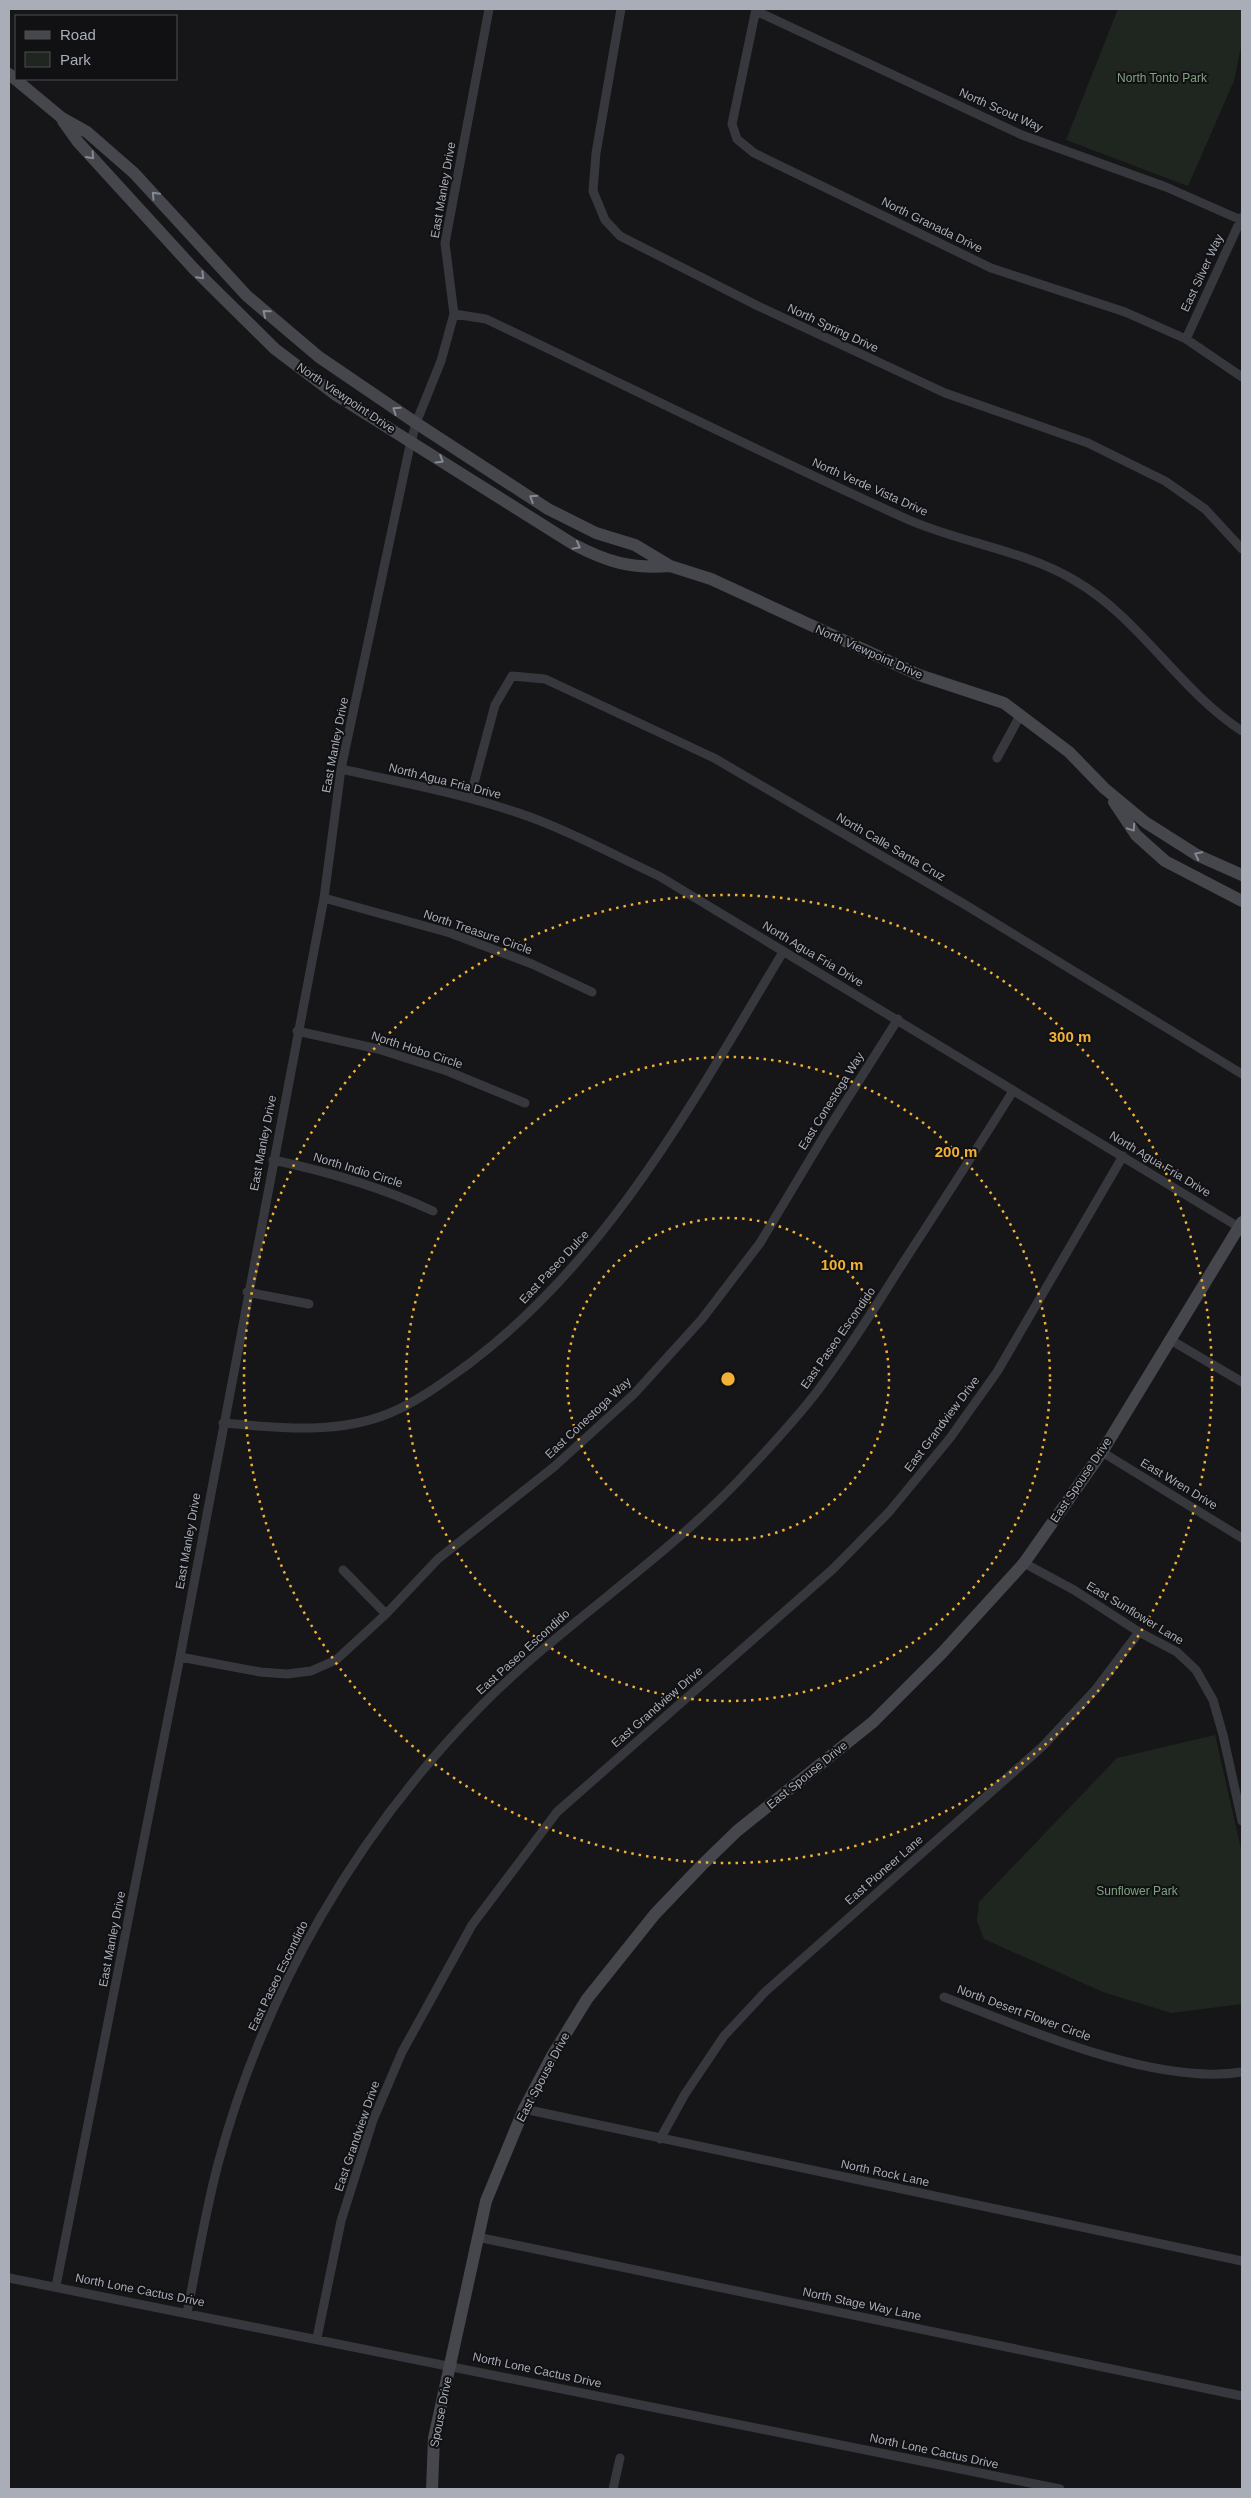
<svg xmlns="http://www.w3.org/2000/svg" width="1251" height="2498" viewBox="0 0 1251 2498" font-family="Helvetica,sans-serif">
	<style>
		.green { fill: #1e261f }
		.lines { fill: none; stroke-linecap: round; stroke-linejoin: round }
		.street { stroke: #37383d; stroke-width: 9 }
		.secondary { stroke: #45474d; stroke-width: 12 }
		.oneway { stroke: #858993 }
		.ring { fill: none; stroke: #f2b134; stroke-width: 2.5; stroke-dasharray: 2.5 5 }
		.labels { text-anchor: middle; stroke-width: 4; stroke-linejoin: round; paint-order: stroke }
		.park-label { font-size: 12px; fill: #7fa381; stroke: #111113 }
		.street-label { font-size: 12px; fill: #a8adb8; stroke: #111113 }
		.centre { fill: #f2b134; stroke: #111113; stroke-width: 2.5 }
		.ring-label { font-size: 15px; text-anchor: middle; font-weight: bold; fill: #f2b134; stroke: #111113; stroke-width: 4; stroke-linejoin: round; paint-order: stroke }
	</style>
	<rect width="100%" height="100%" fill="#161618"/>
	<path class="green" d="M1118,9H1242V42L1234,81L1188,186L1066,140Z
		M1215,1735L1242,1853V2004L1171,2013L1103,1992L984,1939L977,1921L979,1902L1117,1758Z"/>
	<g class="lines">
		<path class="street" d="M621,9L596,153L593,191L605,220L620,236L758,306L945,393L1088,443L1165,481L1205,509L1242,549
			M756,9L732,124L737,139L754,153L991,268L1125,312L1186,339L1242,377
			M756,11L1022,135L1166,187L1241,220
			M454,314L486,319C627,386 767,456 909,520C962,543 1023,550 1074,580C1139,617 1178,689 1242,731
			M1186,339L1242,217
			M997,758L1021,714
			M341,769C405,783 469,795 530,817C574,833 616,856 659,876L1242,1229
			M470,798L495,705L512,676L545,679L714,758L964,904L1242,1074
			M324,898L450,933L532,964L592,992
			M297,1031L378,1049L447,1071L525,1103
			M273,1160C330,1172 381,1187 433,1211
			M247,1292L309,1304
			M1169,1339L1242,1382
			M223,1423C278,1428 337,1435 390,1413C419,1401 445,1381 470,1363C610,1257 694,1100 783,952
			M1102,1452L1242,1538
			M1024,1563L1074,1590L1139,1632L1177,1652L1196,1670L1213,1700L1223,1735L1242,1821
			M343,1570L386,1614
			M180,1657L260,1672L287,1674L311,1671L336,1660L386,1614L438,1559L555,1466L634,1394L702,1319L760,1243L824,1136L898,1019
			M944,1997C1027,2029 1154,2086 1242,2072
			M524,2109L1242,2261
			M660,2139L685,2094L724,2036L765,1992L1043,1746L1096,1689L1139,1632
			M477,2237L1242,2396
			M9,2278L1060,2489
			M56,2286L180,1657L324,898L341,769L409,450L416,423L441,361L454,314L445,243L489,9
			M187,2313C197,2263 205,2213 218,2164C264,1992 357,1831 483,1704C563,1624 661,1562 739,1480C766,1451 795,1421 819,1389C849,1349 876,1306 903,1263C940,1206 977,1149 1013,1091
			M317,2338L341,2221L373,2120L402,2052L472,1925L557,1812L833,1569L889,1512L950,1438L997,1372L1123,1156
			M613,2489L620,2458"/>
		<path class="secondary" d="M9,74L62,118L87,132L134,173L247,296L319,357L416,423L548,509L596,533L635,545L670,566L711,579L919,675L1004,703L1069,752L1104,788L1145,822L1197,855L1242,875
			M63,121L78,142L194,269L275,349L336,395L573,544C607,562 631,569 670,566
			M1114,802L1136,835L1165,861L1242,901
			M432,2489L434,2438L486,2201L524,2109L552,2056L587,1999L655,1914L701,1866L737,1831L873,1722L942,1653L1024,1563L1102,1452L1242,1222"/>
	</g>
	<defs><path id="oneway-chevron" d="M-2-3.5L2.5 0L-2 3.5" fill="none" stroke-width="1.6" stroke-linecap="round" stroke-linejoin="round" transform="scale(1.25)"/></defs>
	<g class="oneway">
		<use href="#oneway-chevron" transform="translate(91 156) rotate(48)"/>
		<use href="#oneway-chevron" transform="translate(155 195) rotate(-133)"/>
		<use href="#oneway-chevron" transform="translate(201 276) rotate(45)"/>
		<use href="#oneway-chevron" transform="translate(266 313) rotate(-140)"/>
		<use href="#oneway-chevron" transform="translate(396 410) rotate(-146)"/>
		<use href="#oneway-chevron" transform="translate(440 460) rotate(32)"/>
		<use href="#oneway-chevron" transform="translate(533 498) rotate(-147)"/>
		<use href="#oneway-chevron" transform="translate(577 546) rotate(29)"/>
		<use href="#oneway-chevron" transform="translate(1132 828) rotate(56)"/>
		<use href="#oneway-chevron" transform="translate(1198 855) rotate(-154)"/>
	</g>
	<g class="ring">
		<circle cx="728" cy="1379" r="161"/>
		<circle cx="728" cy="1379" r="322"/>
		<circle cx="728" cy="1379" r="484"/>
	</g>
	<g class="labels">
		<g class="park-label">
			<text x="1162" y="82">North Tonto Park</text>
			<text x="1137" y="1895">Sunflower Park</text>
		</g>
		<g class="street-label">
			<text transform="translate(1001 110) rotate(24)" y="4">North Scout Way</text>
			<text transform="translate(443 190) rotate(-80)" y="4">East Manley Drive</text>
			<text transform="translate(932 225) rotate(26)" y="4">North Granada Drive</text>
			<text transform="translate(1202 273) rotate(-65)" y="4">East Silver Way</text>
			<text transform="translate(833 328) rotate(25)" y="4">North Spring Drive</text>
			<text transform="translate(346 398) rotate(34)" y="4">North Viewpoint Drive</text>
			<text transform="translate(870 487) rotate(24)" y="4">North Verde Vista Drive</text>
			<text transform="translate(869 652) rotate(24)" y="4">North Viewpoint Drive</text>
			<text transform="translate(335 745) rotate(-79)" y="4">East Manley Drive</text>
			<text transform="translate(445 781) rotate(14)" y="4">North Agua Fria Drive</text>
			<text transform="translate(891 847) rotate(30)" y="4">North Calle Santa Cruz</text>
			<text transform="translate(478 932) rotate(19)" y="4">North Treasure Circle</text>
			<text transform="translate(813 954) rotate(31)" y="4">North Agua Fria Drive</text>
			<text transform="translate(417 1050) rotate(18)" y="4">North Hobo Circle</text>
			<text transform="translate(831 1101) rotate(-58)" y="4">East Conestoga Way</text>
			<text transform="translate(263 1143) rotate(-79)" y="4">East Manley Drive</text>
			<text transform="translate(1160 1164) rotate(31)" y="4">North Agua Fria Drive</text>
			<text transform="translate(358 1170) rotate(17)" y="4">North Indio Circle</text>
			<text transform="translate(554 1267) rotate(-47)" y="4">East Paseo Dulce</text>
			<text transform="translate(838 1338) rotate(-55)" y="4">East Paseo Escondido</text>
			<text transform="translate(588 1418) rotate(-43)" y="4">East Conestoga Way</text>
			<text transform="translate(942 1424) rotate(-53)" y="4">East Grandview Drive</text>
			<text transform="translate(1081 1480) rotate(-56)" y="4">East Spouse Drive</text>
			<text transform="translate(1179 1484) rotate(31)" y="4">East Wren Drive</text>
			<text transform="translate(188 1541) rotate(-80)" y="4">East Manley Drive</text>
			<text transform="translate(1135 1613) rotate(31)" y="4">East Sunflower Lane</text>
			<text transform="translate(523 1652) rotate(-42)" y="4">East Paseo Escondido</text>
			<text transform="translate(657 1707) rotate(-41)" y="4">East Grandview Drive</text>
			<text transform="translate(807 1775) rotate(-39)" y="4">East Spouse Drive</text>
			<text transform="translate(884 1870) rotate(-41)" y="4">East Pioneer Lane</text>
			<text transform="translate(112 1939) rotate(-79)" y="4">East Manley Drive</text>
			<text transform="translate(278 1976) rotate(-64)" y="4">East Paseo Escondido</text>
			<text transform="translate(1024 2013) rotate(20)" y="4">North Desert Flower Circle</text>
			<text transform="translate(543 2077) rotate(-62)" y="4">East Spouse Drive</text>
			<text transform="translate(357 2136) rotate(-71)" y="4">East Grandview Drive</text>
			<text transform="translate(885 2173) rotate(12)" y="4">North Rock Lane</text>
			<text transform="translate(140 2290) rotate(11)" y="4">North Lone Cactus Drive</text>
			<text transform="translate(862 2304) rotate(12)" y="4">North Stage Way Lane</text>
			<text transform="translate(537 2370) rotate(12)" y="4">North Lone Cactus Drive</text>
			<text transform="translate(441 2412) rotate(-79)" y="4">Spouse Drive</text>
			<text transform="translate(934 2451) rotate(12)" y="4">North Lone Cactus Drive</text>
		</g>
	</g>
	<circle cx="728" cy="1379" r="8" class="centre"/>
	<g class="ring-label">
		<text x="1070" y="1042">300 m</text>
		<text x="956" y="1157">200 m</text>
		<text x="842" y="1270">100 m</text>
	</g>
	<rect width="1251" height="2498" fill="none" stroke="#a8adb8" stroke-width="20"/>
	<rect x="15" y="15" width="162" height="65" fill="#111113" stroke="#4d4f55"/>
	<rect x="25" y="31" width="25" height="8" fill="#45474d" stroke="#4d4f55"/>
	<text x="60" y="40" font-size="15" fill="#a8adb8">Road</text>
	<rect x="25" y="52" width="25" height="15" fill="#1e261f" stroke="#4d4f55"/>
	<text x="60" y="65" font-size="15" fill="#a8adb8">Park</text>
</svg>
